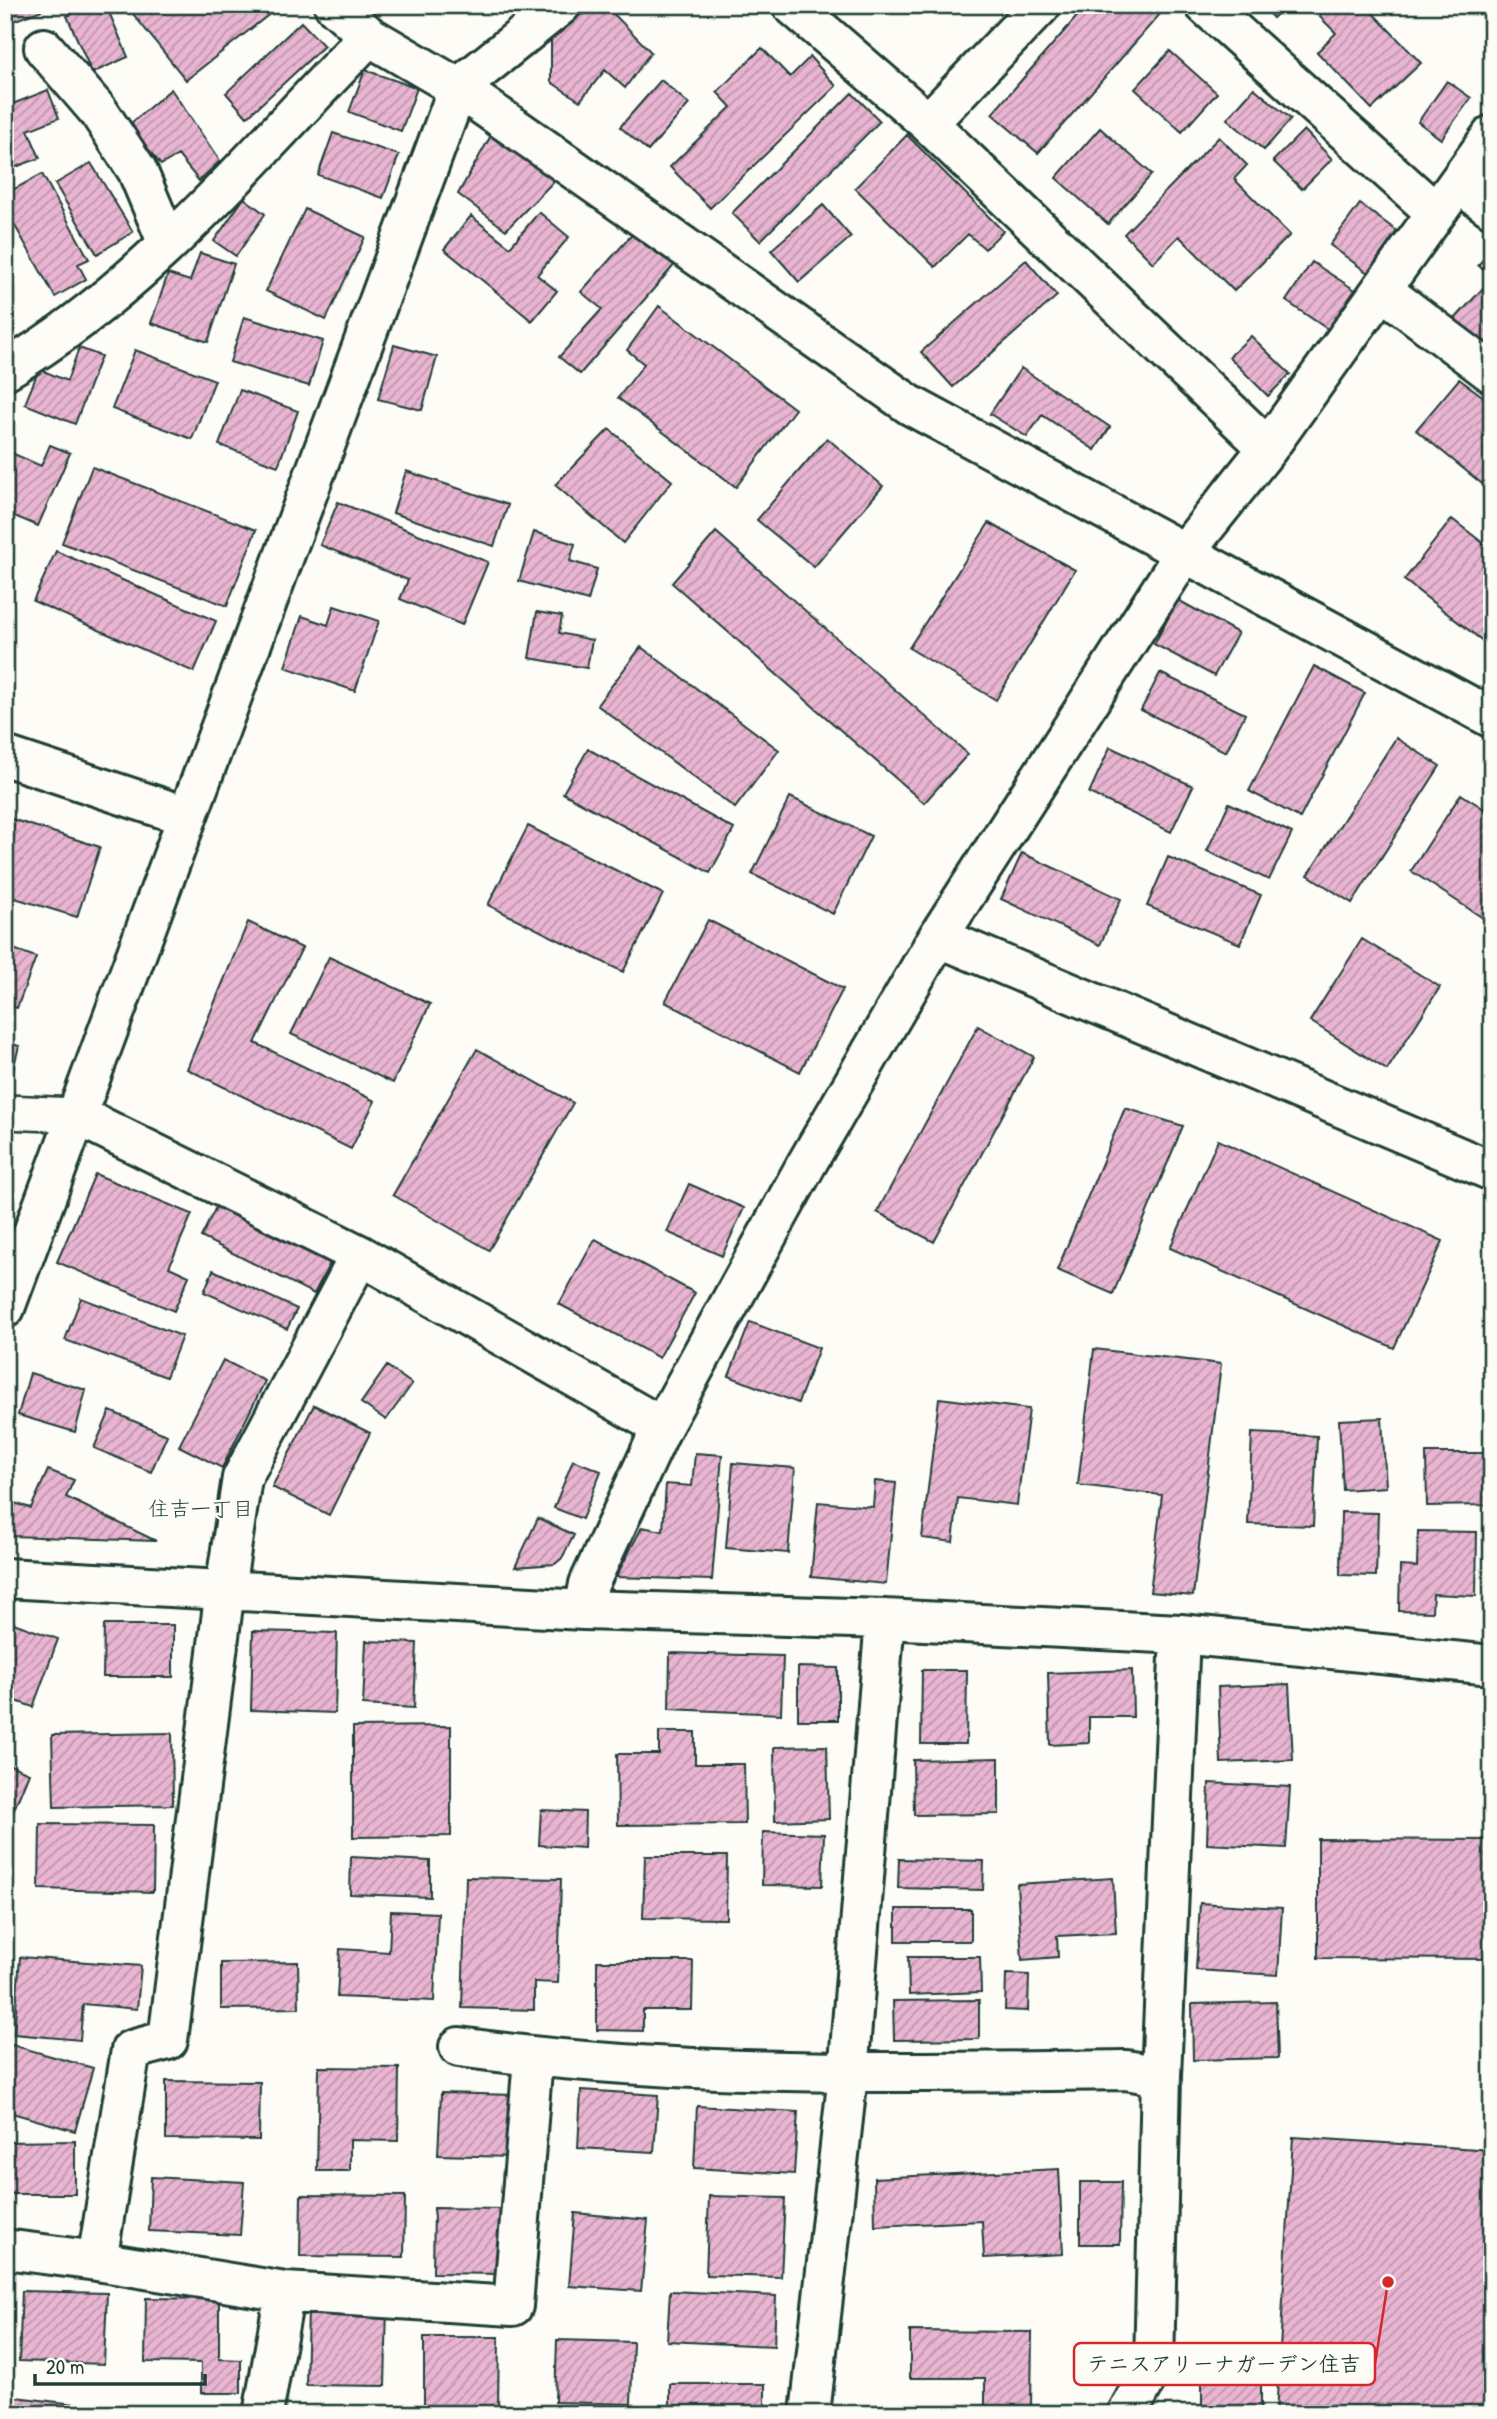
<svg xmlns="http://www.w3.org/2000/svg" width="1497" height="2419" viewBox="0 0 1497 2419" font-family="'Patrick Hand','Klee One',sans-serif">
	<style>
		.building { fill: url(#building-hatch); stroke: #1f3d34; stroke-width: 2 }
		.lines { fill: none; stroke-linecap: round; stroke-linejoin: round }
		.service-casing { stroke: #1f3d34; stroke-width: 38 }
		.minor-casing { stroke: #1f3d34; stroke-width: 44 }
		.service { stroke: #fdfcf7; stroke-width: 33 }
		.minor { stroke: #fdfcf7; stroke-width: 38 }
		.labels { text-anchor: middle; stroke-width: 5; stroke-linejoin: round; paint-order: stroke }
		.neighbourhood-label { font-size: 21px; fill: #1f3d34; stroke: #fdfcf7 }
		.leader { fill: none; stroke: #d62828; stroke-width: 2.5 }
		.callout-dot { fill: #d62828; stroke: #fdfcf7; stroke-width: 2.5 }
		.callout { fill: #fdfcf7; stroke: #d62828; stroke-width: 2.5 }
		.callout-label { font-size: 21px; text-anchor: middle; font-weight: bold; fill: #1f3d34 }
	</style>
	<defs>
		<pattern id="building-hatch" width="6" height="6" patternUnits="userSpaceOnUse" patternTransform="scale(1.75)"><rect width="6" height="6" fill="#e9b5d2"/><path d="M-1 1l2-2M0 6l6-6M5 7l2-2" fill="none" stroke="#bc94ab"/></pattern>
	</defs>
	<rect width="100%" height="100%" fill="#fdfcf7"/>
	<filter id="ink" filterUnits="userSpaceOnUse"><feTurbulence type="fractalNoise" baseFrequency=".0143" numOctaves="2"/><feDisplacementMap in="SourceGraphic" scale="14" xChannelSelector="R" yChannelSelector="G"/><feConvolveMatrix kernelMatrix="1 2 1 2 8 2 1 2 1" color-interpolation-filters="sRGB"/></filter>
	<g filter="url(#ink)">
		<path class="building" d="M5,5H40L42,10L5,24Z
			M92,5H106L128,57L92,73L67,16Z
			M126,5H281L186,80Z
			M597,5H605L651,52L625,88L605,70L580,101L551,82V33Z
			M1087,5H1151L1161,13L1038,153L992,114Z
			M1261,5H1287L1273,18Z
			M1331,5H1365L1421,63L1372,109L1317,52L1336,33L1319,16Z
			M301,22L324,46L247,117L226,93Z
			M762,48L790,77L810,57L836,86L710,208L670,167L731,107L717,92Z
			M1170,51L1217,93L1182,132L1135,89Z
			M365,70L417,88L401,131L349,112Z
			M661,80L689,104L648,151L620,127Z
			M1447,81L1471,98L1441,139L1418,122Z
			M1254,88L1291,119L1264,150L1227,119Z
			M171,89L220,161L199,181L178,155L161,165L129,125Z
			M48,90L59,118L28,130L40,158L5,171V107Z
			M852,93L880,121L760,241L732,213Z
			M1100,128L1152,174L1108,224L1056,178Z
			M494,130L554,181L506,230L458,194Z
			M1304,130L1332,159L1302,189L1273,161Z
			M333,133L399,155L383,198L318,175Z
			M907,135L1003,231L985,249L968,234L935,267L855,188Z
			M1219,137L1247,165L1234,179L1290,235L1234,291L1179,236L1153,263L1124,234Z
			M91,163L133,232L97,254L55,184Z
			M42,174L89,259L78,264L86,279L55,297L5,208V194Z
			M244,198L265,214L236,256L214,241Z
			M1360,204L1397,231L1368,273L1330,245Z
			M823,205L851,237L799,282L771,250Z
			M305,209L365,237L326,320L266,291Z
			M539,212L569,237L537,275L557,291L532,321L444,249L471,216L510,247Z
			M637,229L676,263L580,374L559,357L602,309L581,292Z
			M1492,250V278L1478,265Z
			M200,253L234,264L208,342L151,323L168,274L190,281Z
			M1026,260L1057,296L953,387L921,352Z
			M1312,262L1355,290L1329,330L1286,301Z
			M1492,278V354L1454,320Z
			M659,306L795,409L736,487L618,398L644,364L627,350Z
			M244,317L323,341L309,386L230,362Z
			M1251,336L1290,374L1268,396L1229,357Z
			M394,345L437,357L422,410L378,399Z
			M79,348L101,356L75,424L25,404L39,369L67,381Z
			M135,350L215,380L192,439L112,409Z
			M1021,368L1110,427L1095,450L1042,415L1027,437L990,414Z
			M1459,379L1492,403V492L1416,430Z
			M240,390L298,411L278,466L219,445Z
			M609,429L672,481L623,543L555,485Z
			M827,438L883,486L814,567L757,520Z
			M50,445L70,453L38,526L5,512V450L41,466Z
			M92,467L256,530L227,606L62,543Z
			M406,471L508,505L494,546L393,513Z
			M338,502L488,562L462,625L400,599L408,580L320,545Z
			M1452,519L1492,550V640L1488,645L1404,580Z
			M989,523L1075,570L996,700L909,648Z
			M534,532L575,544L570,561L597,569L588,601L519,581Z
			M716,532L968,754L924,803L672,583Z
			M56,551L216,621L194,672L33,601Z
			M1178,600L1238,633L1214,676L1154,644Z
			M334,606L379,621L355,691L285,667L302,616L328,625Z
			M537,612L562,616L559,633L592,640L587,668L529,658Z
			M641,647L779,750L735,808L597,705Z
			M1314,666L1365,693L1300,818L1249,791Z
			M1160,673L1245,714L1226,752L1141,710Z
			M1396,738L1440,766L1352,903L1308,875Z
			M1110,747L1193,786L1171,832L1089,793Z
			M588,749L734,829L710,873L563,793Z
			M1461,794L1492,814V924L1411,871Z
			M790,797L871,836L833,914L752,874Z
			M1229,803L1292,833L1269,880L1207,851Z
			M5,817L100,847L77,917L5,895Z
			M528,826L663,894L623,972L488,905Z
			M1022,853L1121,899L1100,945L1001,899Z
			M1168,857L1261,895L1240,944L1147,906Z
			M708,920L843,989L800,1072L665,1002Z
			M248,922L302,948L255,1043L375,1101L351,1149L187,1069Z
			M1362,939L1440,987L1387,1070L1310,1021Z
			M5,946L36,957L17,1008L5,1004Z
			M329,957L430,1004L393,1083L291,1034Z
			M978,1026L1034,1057L934,1242L877,1212Z
			M5,1042L19,1046L5,1103Z
			M477,1049L573,1103L489,1250L393,1195Z
			M1125,1108L1183,1126L1113,1294L1057,1270Z
			M1218,1140L1443,1241L1394,1348L1170,1248Z
			M95,1174L192,1214L169,1267L189,1276L174,1311L57,1262Z
			M689,1184L744,1208L722,1256L667,1232Z
			M217,1205L331,1261L314,1294L201,1237Z
			M595,1239L695,1293L659,1358L559,1304Z
			M213,1270L297,1309L287,1329L204,1292Z
			M81,1298L182,1336L166,1377L65,1340Z
			M750,1322L819,1348L798,1403L729,1376Z
			M1094,1349L1221,1364L1193,1596L1150,1592L1162,1495L1078,1485Z
			M223,1360L265,1381L222,1468L179,1446Z
			M387,1366L412,1384L386,1420L361,1403Z
			M30,1373L86,1390L75,1432L18,1415Z
			M939,1398L1029,1409L1017,1505L958,1498L953,1542L922,1538Z
			M314,1405L370,1433L329,1515L272,1487Z
			M110,1411L167,1435L151,1472L94,1448Z
			M1382,1418L1386,1487L1343,1490L1339,1420Z
			M1252,1433L1317,1436L1313,1526L1248,1524Z
			M695,1453L722,1455L712,1580L616,1577L642,1527L663,1531L666,1484L692,1486Z
			M1426,1453H1486L1487,1505L1427,1506Z
			M573,1460L601,1471L582,1519L554,1508Z
			M733,1463L795,1468L788,1553L726,1548Z
			M48,1470L74,1480L66,1497L156,1541L11,1536V1502L31,1508Z
			M875,1481L896,1483L886,1584L811,1577L818,1502L873,1507Z
			M1341,1512L1378,1513L1376,1576L1340,1575Z
			M538,1518L574,1535L562,1558L555,1564L515,1567Z
			M1418,1531L1477,1532L1476,1596L1433,1594L1432,1612L1399,1611L1400,1566L1417,1567Z
			M5,1620L58,1639L33,1707L5,1697Z
			M104,1625H173V1677H103Z
			M253,1631L337,1633L335,1713L251,1710Z
			M366,1641L417,1643L414,1708L363,1705Z
			M670,1653L783,1656L781,1714L669,1709Z
			M798,1667L838,1668V1720H798Z
			M922,1670H967L966,1744H921Z
			M1132,1670L1133,1717H1089V1743L1050,1745L1048,1673Z
			M1289,1684L1293,1760L1221,1763L1218,1687Z
			M451,1726V1836L353,1837V1727Z
			M659,1732H695V1764H744L745,1824L618,1825L617,1754H659Z
			M172,1733L173,1805L54,1807L52,1735Z
			M827,1746L829,1819L775,1821L774,1747Z
			M999,1758V1814L914,1815L913,1760Z
			M5,1763L29,1773L5,1831Z
			M1209,1783L1290,1787L1286,1848L1207,1844Z
			M541,1810L585,1812L584,1848L539,1845Z
			M40,1824L154,1825L153,1892L39,1889Z
			M763,1832L824,1834L822,1886L762,1885Z
			M1318,1839L1492,1840V1959L1318,1958Z
			M645,1856H727L726,1919L643,1918Z
			M351,1857L430,1861V1897L350,1894Z
			M899,1859L984,1861L983,1890L898,1888Z
			M466,1877L561,1879L558,1983L534,1982V2010L462,2008Z
			M1113,1878L1116,1933L1057,1936L1058,1957L1022,1960L1017,1884Z
			M1200,1903L1282,1908L1278,1975L1196,1970Z
			M896,1909H971V1941H896Z
			M391,1911L438,1913L434,2001L337,1997L340,1949L389,1952Z
			M20,1957L141,1966L137,2009L83,2004L80,2040L14,2034Z
			M908,1957H980L981,1992L909,1995Z
			M597,1961H693L692,2010H643V2031L597,2030Z
			M298,1962L299,2008L221,2009V1963Z
			M1006,1974L1029,1975L1028,2011L1005,2010Z
			M979,2000V2039L894,2040L893,2001Z
			M1276,2002L1278,2058L1193,2060L1192,2004Z
			M5,2043L93,2068L75,2131L5,2111Z
			M319,2067L399,2068L398,2141L350,2140V2171H317Z
			M166,2081L260,2082L259,2140L166,2139Z
			M581,2090L658,2095L654,2152L578,2148Z
			M441,2093L514,2095L512,2157L438,2155Z
			M697,2106L798,2112L794,2174L694,2168Z
			M1293,2137L1492,2150V2414H1276Z
			M75,2141V2194H5V2142Z
			M1059,2169L1063,2254L984,2258L982,2221L875,2226L874,2178Z
			M151,2177L244,2182L240,2235L149,2231Z
			M1080,2182H1121L1120,2244H1080Z
			M301,2195L405,2196L404,2257L300,2256Z
			M709,2196L785,2198L781,2277L706,2275Z
			M434,2208L502,2209L501,2274L433,2273Z
			M575,2213L648,2220L641,2291L569,2286Z
			M22,2291L107,2293L104,2364L19,2361Z
			M670,2291L776,2296L774,2346L667,2341Z
			M146,2298L219,2299V2359L241,2360V2393H201V2363L145,2362Z
			M387,2307L385,2386L306,2385L308,2310Z
			M910,2331L1032,2332L1031,2408L985,2407V2378H910Z
			M424,2337H499L498,2407H450V2414H424Z
			M557,2340L633,2342L631,2404L555,2402Z
			M1202,2359H1261V2414H1202Z
			M670,2384H765V2414H670Z
			M15,2397L126,2410V2414H13Z"/>
		<g class="lines">
			<defs>
				<path id="service" d="M5,1112L77,1115"/>
				<path id="minor" d="M334,5L369,36L458,88L910,405L1492,718
					M792,5L928,123L1268,448
					M1205,5L1436,213
					M44,48L99,112L137,170L168,244
					M928,123L1041,5
					M1458,183L1492,208
					M1382,290L1492,373
					M5,370C142,291 259,149 369,36
					M5,756L186,816
					M938,937L1492,1171
					M77,1115L360,1255L662,1427
					M360,1255L242,1478L225,1589L168,2040L131,2050L97,2261L285,2292L513,2306L533,2058
					M5,1308L458,88L561,5
					M5,1578L584,1610L885,1619L1180,1634L1492,1665
					M584,1610L589,1584L662,1427L806,1165L938,937L1185,552L1268,448L1492,135
					M459,2047C679,2078 904,2073 1126,2070L1161,2076L1180,1634
					M5,2249L97,2261
					M263,2414L285,2292
					M810,2414L848,2074L885,1619
					M1127,2414L1154,2365L1161,2076"/>
			</defs>
			<use href="#service" class="service-casing"/>
			<use href="#minor" class="minor-casing"/>
			<use href="#service" class="service"/>
			<use href="#minor" class="minor"/>
		</g>
	</g>
	<g class="labels">
		<g class="neighbourhood-label">
			<text x="201" y="1516">住吉一丁目</text>
		</g>
	</g>
	<path class="leader" d="M1388 2282L1375 2364"/>
	<circle class="callout-dot" cx="1388" cy="2282" r="7"/>
	<rect class="callout" x="1074" y="2343" width="301" height="42" rx="7"/>
	<g class="callout-label">
		<text x="1224" y="2371">テニスアリーナガーデン住吉</text>
	</g>
	<rect width="1497" height="2419" fill="none" stroke="#fdfcf7" stroke-width="28"/>
	<rect x="14" y="14" width="1469" height="2391" fill="none" stroke="#1f3d34" stroke-width="2.5" filter="url(#ink)"/>
	<path d="M35 2374v10h170v-10" fill="none" stroke="#1f3d34" stroke-width="3.5"/>
	<text x="46" y="2374" font-size="21" fill="#1f3d34" stroke="#fdfcf7" stroke-width="5" paint-order="stroke">20 m</text>
</svg>
